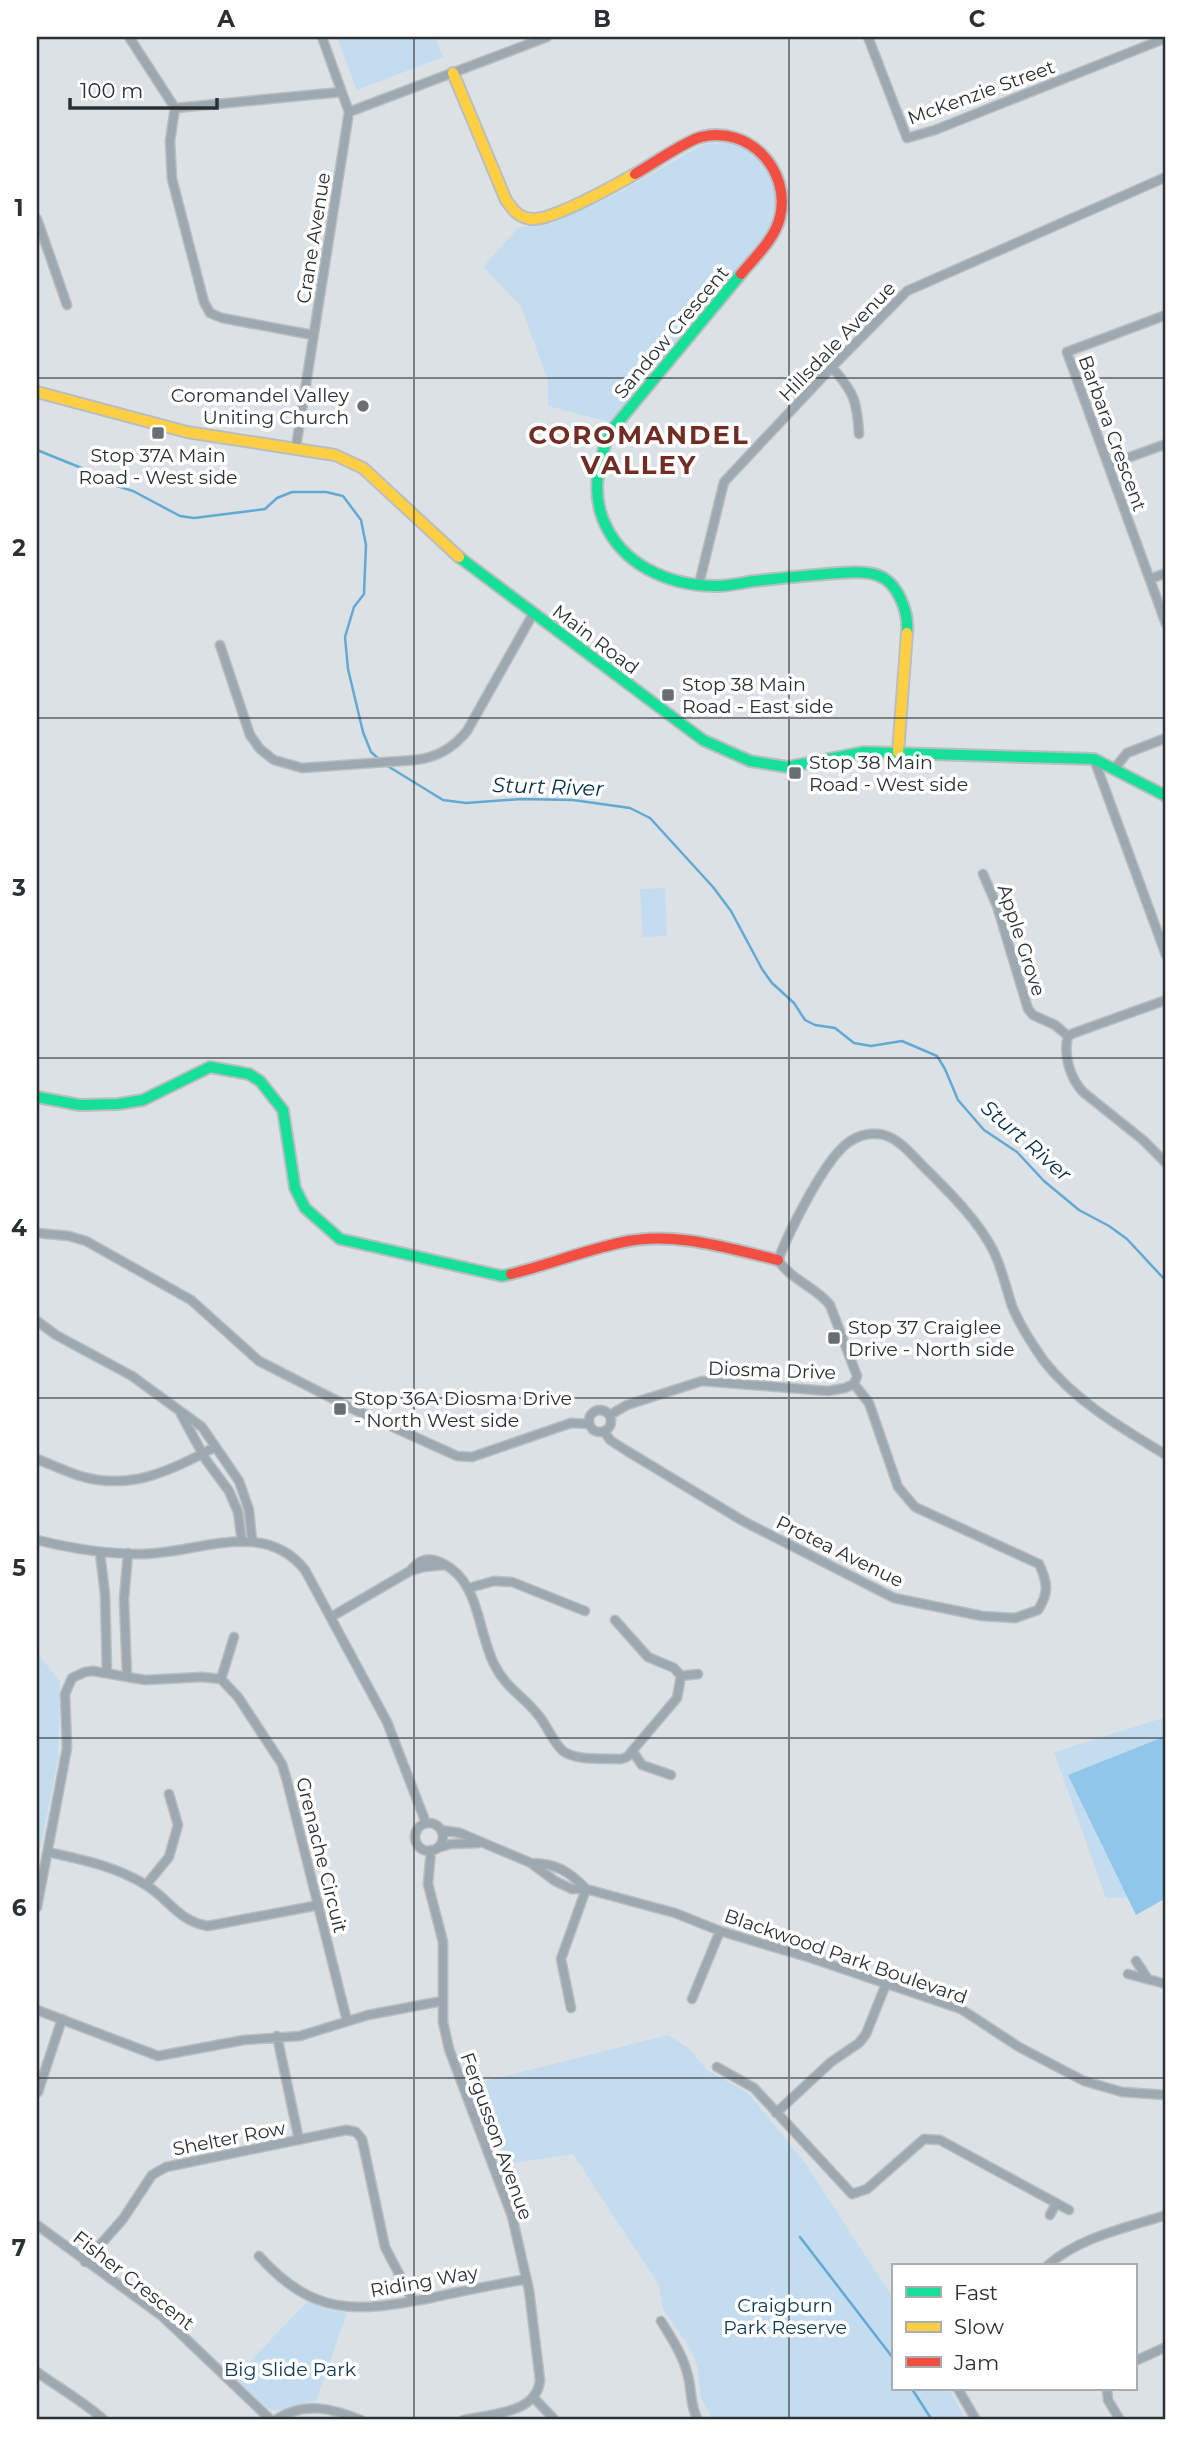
<svg xmlns="http://www.w3.org/2000/svg" width="1203" height="2457" viewBox="0 0 1203 2457" font-family="Montserrat,sans-serif">
	<style>
		.green { fill: #c3dcef }
		.forest { fill: #8fc6e9 }
		.lines { fill: none; stroke-linecap: round; stroke-linejoin: round }
		.stream { stroke: #62a9d4; stroke-width: 2.5 }
		.street-casing { stroke: #b9bec1; stroke-width: 11 }
		.fast-casing { stroke: #b9bec1; stroke-width: 14 }
		.slow-casing { stroke: #b9bec1; stroke-width: 14 }
		.jam-casing { stroke: #b9bec1; stroke-width: 14 }
		.street { stroke: #9da8b0; stroke-width: 8 }
		.fast { stroke: #16e098; stroke-width: 10 }
		.slow { stroke: #ffcf43; stroke-width: 10 }
		.jam { stroke: #f24e42; stroke-width: 10 }
		.grid { fill: none; stroke: #2b3033; stroke-width: 2; stroke-opacity: 0.55 }
		.poi-dot { fill: #696e72; stroke: #fff; stroke-width: 2.5 }
		.labels { text-anchor: middle; stroke-width: 7; stroke-linejoin: round; paint-order: stroke }
		.street-label { font-size: 19px; fill: #2b3033; stroke: #fff }
		.poi-label { font-size: 19px; fill: #2b3033; stroke: #fff; text-anchor: start }
		.park-label { font-size: 19px; fill: #0f3851; stroke: #fff }
		.water-label { font-size: 21px; font-style: italic; fill: #053048; stroke: #fff }
		.district-label { font-size: 26px; font-weight: bold; letter-spacing: 2px; fill: #712c24; stroke: #fff }
		.neatline { fill: none; stroke: #2b3033; stroke-width: 2.5 }
		.grid-label { font-size: 23px; text-anchor: middle; font-weight: bold; fill: #2b3033 }
	</style>
	<rect width="100%" height="100%" fill="#dce1e6"/>
	<path class="green" d="M337,37H435L443,57L357,90Z
		M729,143C778,160 787,198 762,241L609,422L548,406V381L521,306L483,267L518,228L554,222L620,192L704,144Z
		M665,888L667,936L643,937L640,889Z
		M37,1648L42,1659L60,1682L58,1760L37,1864Z
		M1166,1717V1897L1106,1898L1054,1752Z
		M668,2035L688,2048L707,2070L748,2093L805,2163L893,2298V2389H949L966,2420H713L701,2398L697,2365L690,2348L663,2309L659,2285L573,2154L507,2164L474,2084Z
		M308,2301L326,2309L347,2313L316,2401L275,2411L266,2407L235,2377Z"/>
	<path class="forest" d="M1166,1736V1898L1136,1915L1068,1775Z"/>
	<g class="lines">
		<path class="stream" d="M37,450L84,469L114,485L133,491L180,516L194,518L265,509L277,498L292,492H326L343,496L361,520L366,545L364,594L354,607L345,637L348,669L363,732L371,752L381,761
			M386,765L443,800L466,803L521,799L573,800L630,808L650,818L713,887L731,911L762,969L772,983L794,1003L805,1020L815,1025L835,1028L854,1043L871,1046L902,1041L937,1056L945,1069L958,1100L984,1130L1017,1152L1044,1181L1079,1210L1109,1226L1127,1239L1166,1281
			M800,2237L893,2358
			M912,2389L932,2420"/>
		<defs>
			<path id="street" d="M129,37L175,108
				M868,37L907,138L935,130L1166,38
				M349,112L547,37
				M37,219L67,305
				M1166,315L1067,352L1166,624
				M313,335L222,318L210,313L204,302L172,179L170,141L175,108L341,92
				M832,367C854,393 857,400 859,434
				M296,447L349,112L322,37
				M1108,465L1166,444
				M1150,579L1166,573
				M699,584L724,482L832,367L907,291L1166,177
				M220,645L250,735L260,749L274,760L302,768L415,760C436,758 454,747 467,731L533,614
				M1094,759L1166,955
				M1115,768L1127,753L1166,738
				M983,874L997,906L1028,1009L1033,1015L1055,1025L1068,1036
				M1165,1162L1143,1140L1083,1092C1070,1078 1063,1055 1068,1036L1074,1033L1166,1000
				M37,1233L69,1236L86,1241L191,1300L259,1361L353,1409L457,1456L472,1457L571,1423L589,1424
				M37,1321L56,1335L132,1376L202,1427L239,1481L249,1510L252,1541
				M854,1384L857,1376L830,1305C816,1287 791,1280 778,1260C789,1232 825,1158 849,1142C859,1135 872,1132 884,1135C902,1140 916,1160 929,1172C952,1195 978,1221 993,1250C1002,1268 1006,1288 1012,1306C1020,1326 1032,1344 1044,1361C1076,1402 1122,1428 1166,1455
				M589 1421a11 11 0 1 1 22 0a11 11 0 1 1-22 0Z
				M181,1414L206,1460L229,1491L238,1512L242,1542
				M610,1415L627,1405L702,1381L828,1391L845,1388L854,1384
				M604,1431L610,1440L627,1451L743,1521L894,1598L982,1616L1015,1618L1038,1610C1049,1593 1048,1583 1039,1564L915,1507L898,1487L869,1403L854,1384
				M37,1459C50,1464 63,1470 77,1475C128,1492 171,1471 215,1447
				M37,1540C73,1549 106,1554 143,1554C199,1553 264,1518 305,1570L387,1722L426,1823
				M100,1553L105,1594L107,1673
				M410,1571C419,1560 427,1556 442,1563C480,1581 477,1630 494,1664C506,1689 524,1696 539,1716C548,1727 552,1741 563,1751C576,1761 604,1758 621,1759L627,1757L677,1698L681,1676L674,1668L648,1657L615,1620
				M469,1588L494,1581L512,1582L585,1611
				M331,1617L410,1571L424,1567L444,1565
				M127,1676L124,1599L128,1553
				M681,1676L698,1674
				M221,1679L234,1637
				M633,1752L642,1765L671,1775
				M415 1837a14 14 0 1 1 28 0a14 14 0 1 1-28 0Z
				M441,1830L460,1833L531,1863L555,1881L572,1889H586L675,1913L720,1931L811,1958L961,2009L1019,2047L1084,2081L1122,2092L1166,2095
				M437,1848L451,1844L478,1843
				M431,1850L428,1884L443,1942V2022L449,2049L512,2216L529,2290L540,2380C537,2414 490,2414 463,2420
				M48,1852C83,1860 115,1866 146,1885C170,1900 178,1921 208,1926L319,1905
				M531,1863C556,1863 570,1872 586,1889
				M146,1885L169,1857L178,1825L169,1794
				M37,1907L67,1748L65,1694L72,1678L85,1672L93,1671L145,1680L202,1677L221,1679L238,1697L282,1764L287,1781L347,2021
				M1136,1961L1148,1979
				M1128,1974L1166,1984
				M692,1999L720,1931
				M571,2008L561,1959L586,1889
				M37,2010L158,2056L244,2040L300,2036L368,2015L442,2001
				M277,2036L299,2140
				M717,2067L754,2088L852,2194L867,2189L924,2139L940,2140L1069,2210
				M38,2092L62,2019
				M776,2113L831,2062L859,2043L866,2034L886,1984
				M1050,2215L1056,2203
				M37,2225L162,2316L271,2420
				M259,2256C314,2317 356,2312 431,2298C462,2291 494,2285 526,2279
				M85,2262L123,2219L152,2175L166,2167L346,2130L356,2132L362,2139L385,2247L413,2301
				M1047,2266C1079,2237 1126,2228 1166,2215
				M661,2321C672,2339 683,2355 688,2376C692,2391 690,2407 698,2420
				M1135,2361L1166,2347
				M37,2372C59,2388 83,2401 104,2420
				M958,2389L976,2420
				M1107,2389L1108,2400L1120,2420
				M534,2398L555,2420
				M275,2420C304,2401 331,2408 361,2420"/>
			<path id="fast" d="M741,274L610,432C597,464 590,498 608,530C629,569 674,586 717,586C729,586 742,583 754,581C782,578 811,575 839,573C851,572 865,571 877,575C898,582 909,612 907,633
				M459,557L703,740L750,761L787,767L864,752L1094,759L1166,796
				M37,1097L80,1105L118,1104L143,1100L210,1067L249,1074L260,1081L283,1110L295,1188L305,1208L340,1239L502,1276L511,1274"/>
			<path id="slow" d="M453,73L506,200C513,210 518,217 531,219C552,221 615,185 635,174
				M37,392L187,432L335,455L363,468L459,557
				M898,752L907,633"/>
			<path id="jam" d="M635,174C651,165 687,140 701,137C749,125 791,170 780,217C775,239 755,257 741,274
				M511,1274C547,1265 583,1251 619,1243C672,1230 727,1248 778,1260"/>
		</defs>
		<use href="#street" class="street-casing"/>
		<use href="#fast" class="fast-casing"/>
		<use href="#slow" class="slow-casing"/>
		<use href="#jam" class="jam-casing"/>
		<use href="#street" class="street"/>
		<use href="#fast" class="fast"/>
		<use href="#slow" class="slow"/>
		<use href="#jam" class="jam"/>
	</g>
	<path class="grid" d="M414,37V2420M789,37V2420M37,378H1166M37,718H1166M37,1058H1166M37,1398H1166M37,1738H1166M37,2078H1166"/>
	<g class="poi-dot">
		<circle cx="363" cy="406" r="7"/>
		<rect x="151" y="426" width="14" height="14" rx="3.5"/>
		<rect x="661" y="688" width="14" height="14" rx="3.5"/>
		<rect x="788" y="766" width="14" height="14" rx="3.5"/>
		<rect x="827" y="1331" width="14" height="14" rx="3.5"/>
		<rect x="333" y="1402" width="14" height="14" rx="3.5"/>
	</g>
	<g class="labels">
		<g class="street-label">
			<text transform="translate(981 92) rotate(-20)" y="7">McKenzie Street</text>
			<text transform="translate(313 238) rotate(-81)" y="7">Crane Avenue</text>
			<text transform="translate(671 332) rotate(-50)" y="7">Sandow Crescent</text>
			<text transform="translate(837 341) rotate(-46)" y="7">Hillsdale Avenue</text>
			<text transform="translate(1113 433) rotate(70)" y="7">Barbara Crescent</text>
			<text transform="translate(596 639) rotate(37)" y="7">Main Road</text>
			<text transform="translate(1022 940) rotate(72)" y="7">Apple Grove</text>
			<text transform="translate(772 1370) rotate(2)" y="7">Diosma Drive</text>
			<text transform="translate(840 1551) rotate(26)" y="7">Protea Avenue</text>
			<text transform="translate(322 1855) rotate(76)" y="7">Grenache Circuit</text>
			<text transform="translate(846 1956) rotate(19)" y="7">Blackwood Park Boulevard</text>
			<text transform="translate(497 2136) rotate(70)" y="7">Fergusson Avenue</text>
			<text transform="translate(229 2138) rotate(-11)" y="7">Shelter Row</text>
			<text transform="translate(134 2280) rotate(38)" y="7">Fisher Crescent</text>
			<text transform="translate(424 2281) rotate(-10)" y="7">Riding Way</text>
		</g>
		<g class="poi-label">
			<text x="349" y="402" text-anchor="end">Coromandel Valley<tspan x="349" dy="22">Uniting Church</tspan></text>
			<text x="158" y="462" text-anchor="middle">Stop 37A Main<tspan x="158" dy="22">Road - West side</tspan></text>
			<text x="682" y="691">Stop 38 Main<tspan x="682" dy="22">Road - East side</tspan></text>
			<text x="809" y="769">Stop 38 Main<tspan x="809" dy="22">Road - West side</tspan></text>
			<text x="848" y="1334">Stop 37 Craiglee<tspan x="848" dy="22">Drive - North side</tspan></text>
			<text x="354" y="1405">Stop 36A Diosma Drive<tspan x="354" dy="22">- North West side</tspan></text>
		</g>
		<g class="park-label">
			<text x="785" y="2312">Craigburn<tspan x="785" dy="22">Park Reserve</tspan></text>
			<text x="290" y="2376">Big Slide Park</text>
		</g>
		<g class="water-label">
			<text transform="translate(548 787) rotate(2)" y="7">Sturt River</text>
			<text transform="translate(1026 1141) rotate(41)" y="7">Sturt River</text>
		</g>
		<g class="district-label">
			<text x="639" y="444">COROMANDEL<tspan x="639" dy="30">VALLEY</tspan></text>
		</g>
	</g>
	<rect width="1203" height="2457" fill="none" stroke="#ffffff" stroke-width="77"/>
	<rect x="892" y="2264" width="245" height="126" fill="#ffffff" stroke="#aaacad" stroke-width="2"/>
	<rect x="906" y="2287" width="35" height="10" fill="#16e098" stroke="#aaacad" stroke-width="2"/>
	<text x="954" y="2300" font-size="21" fill="#2b3033">Fast</text>
	<rect x="906" y="2322" width="35" height="10" fill="#ffcf43" stroke="#aaacad" stroke-width="2"/>
	<text x="954" y="2334" font-size="21" fill="#2b3033">Slow</text>
	<rect x="906" y="2357" width="35" height="10" fill="#f24e42" stroke="#aaacad" stroke-width="2"/>
	<text x="954" y="2370" font-size="21" fill="#2b3033">Jam</text>
	<path d="M70 98v10h147v-10" fill="none" stroke="#2b3033" stroke-width="3.5"/>
	<text x="80" y="98" font-size="21" fill="#2b3033" stroke="#ffffff" stroke-width="5" paint-order="stroke">100 m</text>
	<rect x="38" y="38" width="1126" height="2380" class="neatline"/>
	<g class="grid-label">
		<text x="226" y="27">A</text>
		<text x="602" y="27">B</text>
		<text x="977" y="27">C</text>
		<text x="19" y="216">1</text>
		<text x="19" y="556">2</text>
		<text x="19" y="896">3</text>
		<text x="19" y="1236">4</text>
		<text x="19" y="1576">5</text>
		<text x="19" y="1916">6</text>
		<text x="19" y="2256">7</text>
	</g>
</svg>
